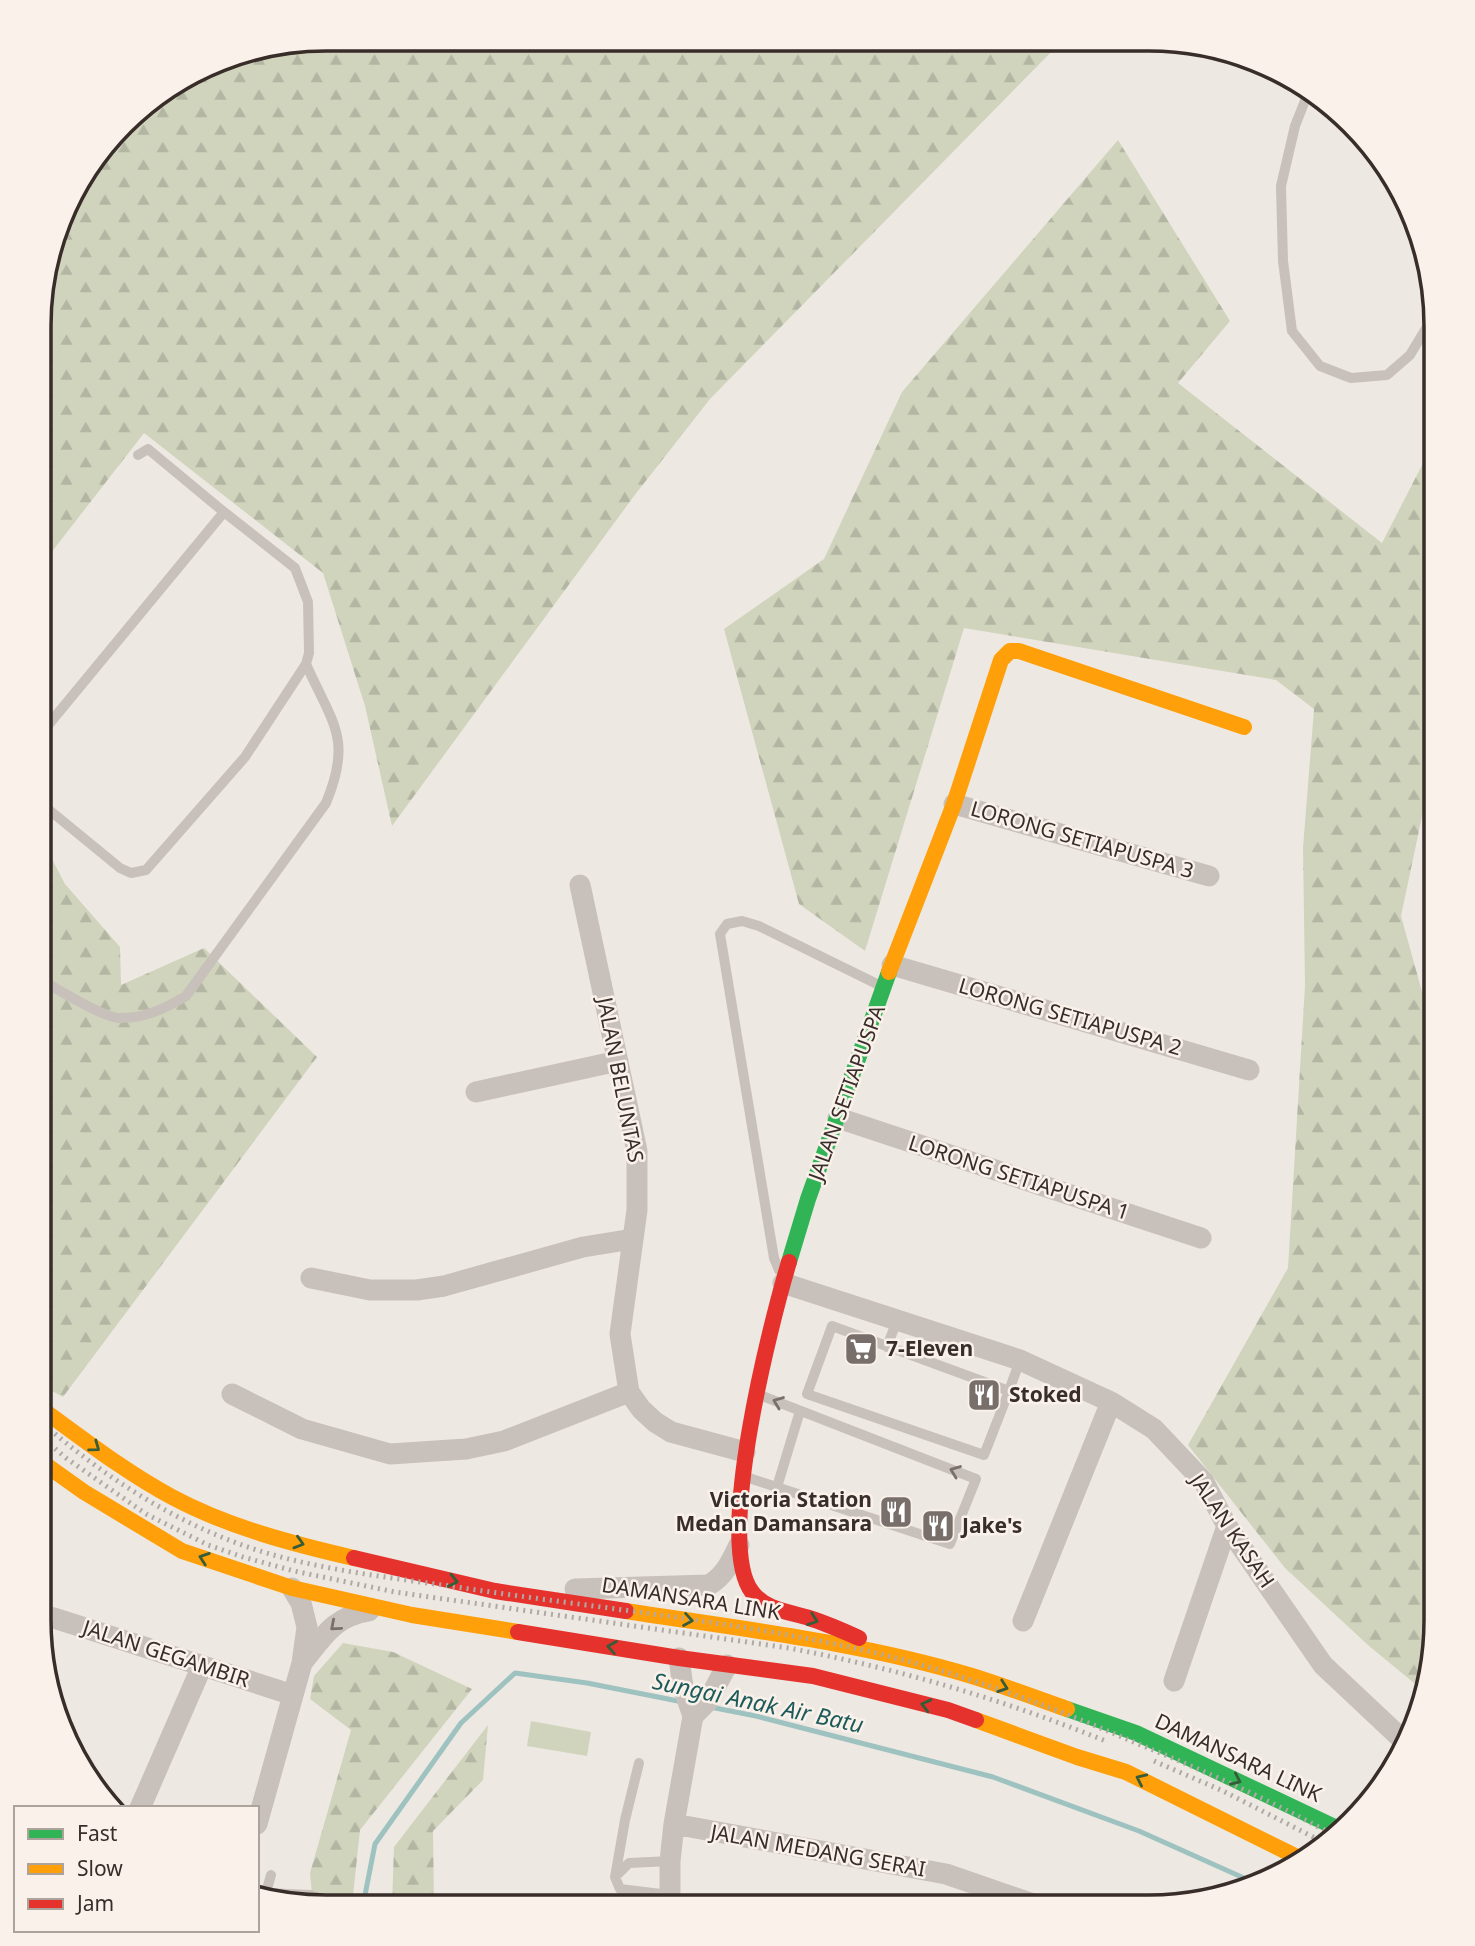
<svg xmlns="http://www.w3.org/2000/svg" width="1475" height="1946" viewBox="0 0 1475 1946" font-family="'Noto Sans',sans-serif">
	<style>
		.forest { fill: url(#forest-firs) }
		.pitch { fill: #d0d4bc }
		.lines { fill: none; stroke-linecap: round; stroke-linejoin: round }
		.stream { stroke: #9ec2bf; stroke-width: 5 }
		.lane { stroke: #c8c0bb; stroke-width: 10 }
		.street { stroke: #c8c0bb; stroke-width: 21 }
		.fast { stroke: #30b455; stroke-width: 16 }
		.slow { stroke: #ff9f0a; stroke-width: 16 }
		.jam { stroke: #e5322d; stroke-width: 16 }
		.rail { stroke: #afa9a6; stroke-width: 5; stroke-dasharray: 2 5; stroke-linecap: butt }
		.oneway { stroke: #796f6b }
		.oneway2 { stroke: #365c38 }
		.labels { text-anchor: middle; stroke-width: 5; stroke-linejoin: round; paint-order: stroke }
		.street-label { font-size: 21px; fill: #392d29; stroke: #faf2ea }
		.poi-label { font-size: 21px; font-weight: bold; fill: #392d29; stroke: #faf2ea; text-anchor: start }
		.water-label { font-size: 23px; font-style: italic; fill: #1d5b5b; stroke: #faf2ea }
		.rim { fill: none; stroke: #392d29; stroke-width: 3.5 }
	</style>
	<defs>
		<pattern id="forest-firs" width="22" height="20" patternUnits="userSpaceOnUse" patternTransform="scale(1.75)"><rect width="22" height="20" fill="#d0d4bc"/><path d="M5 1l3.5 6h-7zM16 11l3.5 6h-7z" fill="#b3b6a2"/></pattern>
	</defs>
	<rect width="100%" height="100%" fill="#eee8e2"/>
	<path class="forest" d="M325,39L1062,41L710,399L634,496L392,826L365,706L323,573L144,433L40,567L41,288L77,182L137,109L233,54Z
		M1118,140L1230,321L1178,383L1382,543L1436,438V750L1401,916L1436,1042V1640L1425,1692L1369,1646L1285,1568L1188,1445L1288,1268L1305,986L1303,848L1314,709L1276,680L964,628L865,951L799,904L724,629L824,559L902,392Z
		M40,836L65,884L120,947L121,985L204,948L317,1057L63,1397L39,1384Z
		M343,1643L393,1652L472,1689L360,1830L352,1905H313L310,1873L351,1730L310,1699L314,1676Z
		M488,1725L483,1780L433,1831L434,1905H392L394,1847Z"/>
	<path class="pitch" d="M531,1721L591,1732L587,1756L527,1746Z"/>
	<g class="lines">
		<path class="stream" d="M710,1707L756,1716L993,1777L1139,1831L1255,1883
			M366,1905L365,1895L375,1844L461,1723L515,1673L587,1683L683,1702"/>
		<path class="lane" d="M1310,88L1295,126L1281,186L1283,261L1292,331L1320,366L1351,378L1387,375L1410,355L1434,315
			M40,735L224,512
			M40,786L48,809L120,868L131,873L146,870L245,757L306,664L309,653L308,602L295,568L224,512L148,449L138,455
			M40,979C55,988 104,1018 119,1018C144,1019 166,1008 186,996L326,803C353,738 332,723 306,664
			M779,1270L774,1258L720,934L727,924L742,921L759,926L881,986
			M832,1326L1009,1391L984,1455L807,1394Z
			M887,1347L897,1320
			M1009,1391L1020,1360
			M746,1477L950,1544L976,1479L757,1394
			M777,1487L800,1411
			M639,1763L625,1820L615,1877L620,1889L669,1895
			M615,1877L629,1863L670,1861
			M266,1893L311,1895
			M265,1896L271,1875"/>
		<path class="street" d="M954,804L1209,876
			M580,885L637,1151V1210L620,1334L629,1392L641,1409L655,1422L671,1432L745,1452
			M892,965L1249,1070
			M476,1092L618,1061
			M838,1118L1201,1238
			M311,1278L370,1290H417L444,1286L583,1247L633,1239
			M783,1283L1020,1360L1111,1402L1154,1429L1204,1482L1227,1526L1323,1665L1406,1743
			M232,1394L302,1429L390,1454L466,1449L504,1441L629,1392
			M575,1589L709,1585C725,1575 731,1562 739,1545
			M39,1616L54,1618L293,1695
			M1023,1621L1111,1402
			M302,1663C324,1636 333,1617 369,1611
			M1174,1681L1227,1526
			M693,1716L708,1701L727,1665
			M140,1808L202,1666
			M257,1824L302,1663L307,1627L301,1603L292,1588
			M674,1824L946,1874L1042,1907
			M670,1906V1861L674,1824L693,1716L683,1687L679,1658"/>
		<path class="fast" d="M789,1262L808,1199L889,972
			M1067,1709L1136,1733L1343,1831"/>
		<path class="slow" d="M889,972L954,804L1001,660L1010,651H1019L1244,727
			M39,1407C82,1438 125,1472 172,1497C228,1527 293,1544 354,1558
			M39,1460L84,1492L182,1551L292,1588L412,1615L518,1632
			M626,1611C741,1629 859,1642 972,1676C1004,1686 1036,1698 1067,1709
			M976,1720L1077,1757L1126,1772L1303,1860"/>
		<path class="jam" d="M789,1262C771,1322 714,1543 752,1592C765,1610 790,1612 809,1618C826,1623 843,1631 859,1638
			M354,1558L495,1591L626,1611
			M518,1632L679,1658L813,1676L948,1710L976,1720"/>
		<path class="rail" d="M39,1420C99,1473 168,1519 245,1546C310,1569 387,1577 456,1587C583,1606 714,1619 840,1645C942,1666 1041,1702 1136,1743C1205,1771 1272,1801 1337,1837
			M39,1435L66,1458L146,1514L208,1545L243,1557L294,1571L395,1592L789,1648C899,1669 1005,1700 1108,1742
			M1154,1761L1223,1791L1327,1844"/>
	</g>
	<defs><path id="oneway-chevron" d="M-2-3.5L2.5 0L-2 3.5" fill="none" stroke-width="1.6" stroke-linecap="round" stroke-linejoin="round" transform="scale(1.75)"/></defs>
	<g class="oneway">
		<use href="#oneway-chevron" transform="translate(778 1402) rotate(-159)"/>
		<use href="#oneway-chevron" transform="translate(955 1471) rotate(-159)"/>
		<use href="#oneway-chevron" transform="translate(335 1626) rotate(139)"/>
	</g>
	<g class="oneway2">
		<use href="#oneway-chevron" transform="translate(95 1447) rotate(36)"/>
		<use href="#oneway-chevron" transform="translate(299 1543) rotate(17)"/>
		<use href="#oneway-chevron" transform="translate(204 1558) rotate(-161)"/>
		<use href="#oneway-chevron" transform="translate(453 1581) rotate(13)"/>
		<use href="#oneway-chevron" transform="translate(688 1620) rotate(9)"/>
		<use href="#oneway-chevron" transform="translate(813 1620) rotate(20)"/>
		<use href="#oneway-chevron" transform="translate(612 1647) rotate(-171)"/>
		<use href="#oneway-chevron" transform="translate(1003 1687) rotate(19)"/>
		<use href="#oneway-chevron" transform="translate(926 1705) rotate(-166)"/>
		<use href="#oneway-chevron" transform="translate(1141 1779) rotate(-155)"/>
		<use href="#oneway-chevron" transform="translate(1236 1780) rotate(25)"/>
	</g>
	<defs>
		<symbol id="supermarket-square" viewBox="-11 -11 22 22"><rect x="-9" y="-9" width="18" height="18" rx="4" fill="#786e6a" stroke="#faf2ea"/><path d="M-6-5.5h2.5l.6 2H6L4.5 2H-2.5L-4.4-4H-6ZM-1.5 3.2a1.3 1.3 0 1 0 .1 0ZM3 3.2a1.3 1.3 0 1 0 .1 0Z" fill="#fff"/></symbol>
		<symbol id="restaurant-square" viewBox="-11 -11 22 22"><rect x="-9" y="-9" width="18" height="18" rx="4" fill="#786e6a" stroke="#faf2ea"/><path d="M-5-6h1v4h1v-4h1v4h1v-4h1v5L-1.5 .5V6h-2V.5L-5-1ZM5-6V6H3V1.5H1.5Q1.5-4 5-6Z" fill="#fff"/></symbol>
	</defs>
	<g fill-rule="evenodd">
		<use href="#supermarket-square" x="842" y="1330" width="38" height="38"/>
		<use href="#restaurant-square" x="965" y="1376" width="38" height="38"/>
		<use href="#restaurant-square" x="877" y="1493" width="38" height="38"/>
		<use href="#restaurant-square" x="919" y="1507" width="38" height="38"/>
	</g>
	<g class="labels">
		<g class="street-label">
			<text transform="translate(1082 840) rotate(16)" y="7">LORONG SETIAPUSPA 3</text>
			<text transform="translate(1070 1017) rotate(16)" y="7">LORONG SETIAPUSPA 2</text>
			<text transform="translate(620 1080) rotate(79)" y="7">JALAN BELUNTAS</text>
			<text transform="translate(847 1093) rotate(-70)" y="7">JALAN SETIAPUSPA</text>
			<text transform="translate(1019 1178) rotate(18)" y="7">LORONG SETIAPUSPA 1</text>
			<text transform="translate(1232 1531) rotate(56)" y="7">JALAN KASAH</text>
			<text transform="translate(691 1599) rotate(9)" y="7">DAMANSARA LINK</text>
			<text transform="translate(166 1654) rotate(18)" y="7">JALAN GEGAMBIR</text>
			<text transform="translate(1238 1758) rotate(25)" y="7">DAMANSARA LINK</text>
			<text transform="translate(818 1851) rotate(10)" y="7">JALAN MEDANG SERAI</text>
		</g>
		<g class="poi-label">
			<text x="886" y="1356">7-Eleven</text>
			<text x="1009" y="1402">Stoked</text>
			<text x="872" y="1507" text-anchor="end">Victoria Station<tspan x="872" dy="24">Medan Damansara</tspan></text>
			<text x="962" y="1533">Jake's</text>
		</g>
		<g class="water-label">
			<text transform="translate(758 1703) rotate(12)" y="8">Sungai Anak Air Batu</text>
		</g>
	</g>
	<path d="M0 0H1475V1946H0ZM326 51H1149A275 275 0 0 1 1424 326V1620A275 275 0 0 1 1149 1895H326A275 275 0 0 1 51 1620V326A275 275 0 0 1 326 51Z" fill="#faf2ea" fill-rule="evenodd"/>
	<path class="rim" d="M326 51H1149A275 275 0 0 1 1424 326V1620A275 275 0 0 1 1149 1895H326A275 275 0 0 1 51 1620V326A275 275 0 0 1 326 51Z"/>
	<rect x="14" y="1806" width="245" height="126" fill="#faf2ea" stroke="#ada39d" stroke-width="2"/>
	<rect x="28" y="1829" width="35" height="10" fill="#30b455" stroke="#ada39d" stroke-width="2"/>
	<text x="77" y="1841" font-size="21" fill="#392d29">Fast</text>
	<rect x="28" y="1864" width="35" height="10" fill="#ff9f0a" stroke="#ada39d" stroke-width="2"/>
	<text x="77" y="1876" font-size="21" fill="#392d29">Slow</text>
	<rect x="28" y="1899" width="35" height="10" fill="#e5322d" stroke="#ada39d" stroke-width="2"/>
	<text x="77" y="1911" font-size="21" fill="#392d29">Jam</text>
</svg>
